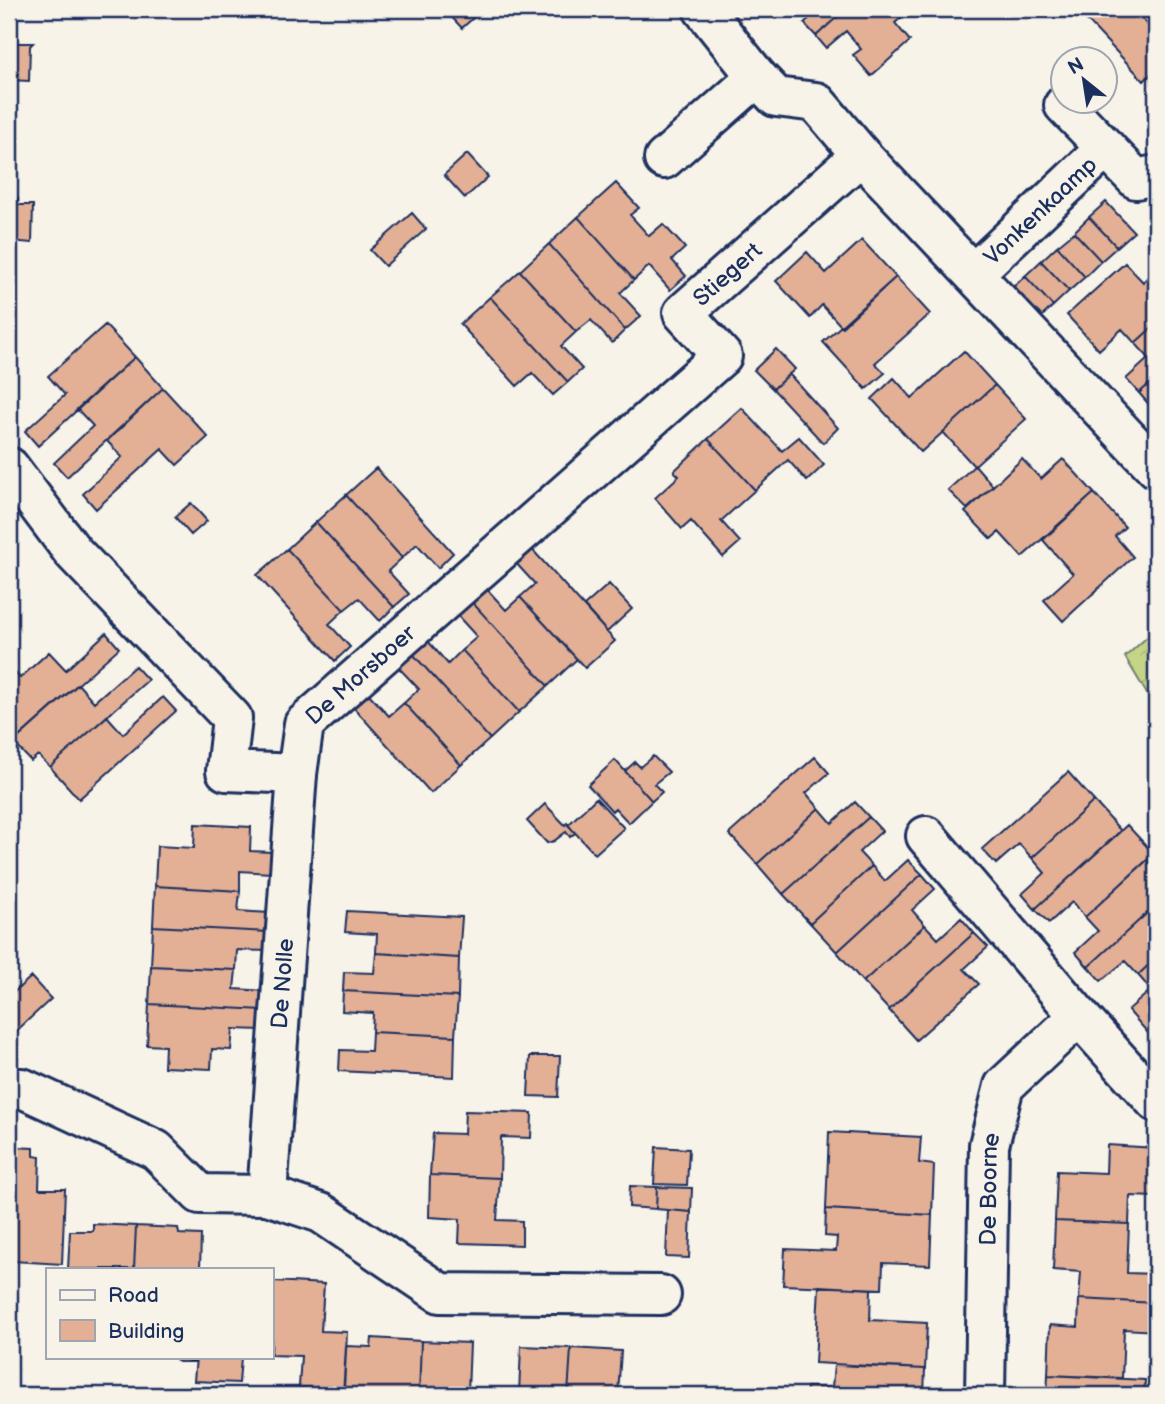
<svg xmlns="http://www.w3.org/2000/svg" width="1165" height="1404" viewBox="0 0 1165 1404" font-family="'Balsamiq Sans',sans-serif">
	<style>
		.forest { fill: url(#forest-crowns); stroke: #708273; stroke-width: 2 }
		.building { fill: #e3b096; stroke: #1b2f5e; stroke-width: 2 }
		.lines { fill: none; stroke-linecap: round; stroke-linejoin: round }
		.minor-casing { stroke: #1b2f5e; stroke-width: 44 }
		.minor { stroke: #f7f3e8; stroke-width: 38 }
		.labels { text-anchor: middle; stroke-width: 7; stroke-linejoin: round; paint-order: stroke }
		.street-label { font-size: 23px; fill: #1b2f5e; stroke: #f7f3e8 }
	</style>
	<defs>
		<pattern id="forest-crowns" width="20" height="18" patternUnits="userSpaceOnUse" patternTransform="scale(1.75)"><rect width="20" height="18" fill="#c6d488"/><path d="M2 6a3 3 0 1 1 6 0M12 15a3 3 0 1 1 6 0" fill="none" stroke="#aab678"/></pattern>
	</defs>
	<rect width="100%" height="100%" fill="#f7f3e8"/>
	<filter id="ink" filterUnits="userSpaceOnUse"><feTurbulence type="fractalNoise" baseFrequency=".0143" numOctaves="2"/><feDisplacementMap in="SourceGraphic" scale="14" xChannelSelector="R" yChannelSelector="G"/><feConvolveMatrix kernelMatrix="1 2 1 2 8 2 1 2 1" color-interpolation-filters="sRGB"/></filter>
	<g filter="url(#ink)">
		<path class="forest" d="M1156,629V709L1125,657Z"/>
		<path class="building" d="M9,9H15L14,43H9Z
			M444,9H483L462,28Z
			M820,9H846L816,36L804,23Z
			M846,9H912L895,23L910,41L871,76L853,55L861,49L846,31L826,48L816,36Z
			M1087,9H1133L1156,33V69L1144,81L1081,14Z
			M1133,9H1156V33Z
			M9,43H33L30,46L29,81L9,80Z
			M467,154L488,177L465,198L444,175Z
			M616,183L639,208L630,215L649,236L663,224L685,248L672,260L686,276L670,290L649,266L634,280L578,217Z
			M9,197L18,198V205H33L32,243L9,241Z
			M1106,202L1134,232L1117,247L1089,217Z
			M412,213L426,229L385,266L370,250Z
			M578,217L634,280L620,293L641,316L625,330L549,244Z
			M1089,217L1117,247L1101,261L1074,232Z
			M1074,232L1101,261L1085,277L1057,246Z
			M862,240L896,277L842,327L822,305L810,318L776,281L807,252L826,273Z
			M9,241L16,242L14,284H9Z
			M549,244L625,330L612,343L591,320L576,332L520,271Z
			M1057,246L1085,277L1069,291L1041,261Z
			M1041,261L1069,291L1053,306L1025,276Z
			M1125,263L1143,282L1156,269V324L1135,343L1122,329L1099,350L1067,315Z
			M520,271L576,332L561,346L582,369L568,382L490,297Z
			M1025,276L1053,306L1037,321L1009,291Z
			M896,277L930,314L875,363L885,373L866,389L823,342Z
			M9,284H14L12,328H9Z
			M490,297L568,382L553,395L532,373L517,386L460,324Z
			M1156,324V378L1139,393L1126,379L1149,358L1135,343Z
			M105,325L135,357L38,446L25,431L65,395L48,376Z
			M776,349L795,369L773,389L754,370Z
			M964,351L995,385L921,452L872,399L894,378L912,398Z
			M135,357L163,388L67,477L54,463L93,426L77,409Z
			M789,374L838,428L823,443L773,389Z
			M1156,378V404L1152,408L1139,393Z
			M995,385L1026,419L975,465L993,486L967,509L948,490L974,466L943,432Z
			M163,388L208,437L177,465L162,449L96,509L83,494L122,457L107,441Z
			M742,408L782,451L799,437L824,465L807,481L788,460L755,490L708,439Z
			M708,439L755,490L721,521L740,542L723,557L691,521L682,529L655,498L679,476L674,471Z
			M1022,459L1041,479L1063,459L1094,493L1022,557L999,532L991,539L965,512Z
			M376,468L453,553L438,568L417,544L402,558L346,495Z
			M1094,493L1125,527L1115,536L1133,557L1063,621L1044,600L1073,574L1043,540Z
			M346,495L402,558L388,571L409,594L394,607L316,522Z
			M191,503L207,521L191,535L175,517Z
			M316,522L394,607L380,621L359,598L344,610L287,549Z
			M530,547L615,641L585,668L520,597L535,584L514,561Z
			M287,549L344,610L329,624L350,647L335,661L257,575Z
			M609,584L632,609L607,632L584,606Z
			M485,587L506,610L520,597L577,659L548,686L471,601Z
			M471,601L548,686L519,712L462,650L477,637L456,614Z
			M106,633L119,648L9,746V666L20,678L49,652L66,670Z
			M427,640L448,664L462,650L519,712L490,739L412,653Z
			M412,653L490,739L461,765L404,703L419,689L398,667Z
			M135,666L148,680L50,767L38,755L31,761L13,742L78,684L94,702Z
			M368,693L389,716L404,703L461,765L431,793L353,707Z
			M163,697L176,711L79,799L50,767L107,716L123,734Z
			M653,756L669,772L654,784L662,792L652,801L625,771L635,762L640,767Z
			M815,757L829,773L806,793L819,808L757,864L729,834Z
			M615,760L652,801L629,823L615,808L612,811L588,785Z
			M1068,772L1094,801L1032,858L1019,844L996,864L982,849Z
			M596,798L624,828L595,854L568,825Z
			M1094,801L1121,831L1035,909L1022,894L1045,873L1032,858Z
			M855,802L869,817L783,894L757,864L819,808L832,823Z
			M545,804L565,825L567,823L575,833L570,837L566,832L554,841L547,843L527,821Z
			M869,817L882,831L859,852L872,866L810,923L783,894Z
			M195,824L251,827L250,851L272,852L271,873L240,871V891L155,886L157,846L194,848Z
			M1127,825L1154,854L1085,917L1072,902L1049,923L1035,909Z
			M908,860L922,874L837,952L810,923L872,866L885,881Z
			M1147,860L1156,870V905L1088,967L1075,952L1098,931L1085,917Z
			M922,874L935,889L912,910L925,925L863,982L837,952Z
			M155,886L240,891L238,911L269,913L268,932L153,926Z
			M1156,905V958L1138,975L1125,961L1101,981L1088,967Z
			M347,911L462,917L459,958L376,953L377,934L345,932Z
			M961,918L974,933L889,1010L863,982L925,925L938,939Z
			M153,926L268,932L267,951L237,950L236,970L151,966Z
			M974,933L988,947L964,969L979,984L916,1040L889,1010Z
			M376,953L459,958L458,997L343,991L344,972L374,973Z
			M1156,958V1042L1128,1010L1151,990L1138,975Z
			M151,966L236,970L234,989L266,991L265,1010L149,1004Z
			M31,977L51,999L13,1034L9,1029V986L14,992Z
			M343,991L458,997L455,1036L372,1032L373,1013L342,1011Z
			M149,1004L265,1010L263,1030L233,1029L231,1050L212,1049L211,1069L164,1067L165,1046L147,1045Z
			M372,1032L455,1036L454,1077L339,1071L340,1050L371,1051Z
			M530,1056H560L558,1097L528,1096Z
			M465,1111L532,1113L531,1138L501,1137L500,1178L430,1175L433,1133L464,1134Z
			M829,1132L921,1137L919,1163L934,1165L932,1215L826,1209Z
			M1107,1145L1156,1148V1197L1130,1196L1129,1224L1055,1221L1057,1171L1106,1173Z
			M9,1147L34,1148V1156L40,1157L39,1189H65L62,1264L13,1261L14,1240H9Z
			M656,1147L689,1149L687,1185L654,1184Z
			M430,1175L500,1178L497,1220L522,1221V1245L459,1243L460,1219L429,1217Z
			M630,1186L657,1187L656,1209L629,1207Z
			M657,1187L692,1188L691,1212L656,1209Z
			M826,1209L932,1215L930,1265L883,1263L882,1289L783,1285L785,1249L836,1251L837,1237L825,1236Z
			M668,1210L691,1212L689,1258L666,1257Z
			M1055,1221L1129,1224L1127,1273L1156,1274V1303L1079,1299L1081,1272L1053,1270Z
			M93,1224L136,1226L134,1269H68L70,1231H93Z
			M136,1226L178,1228L179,1234L201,1235L200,1269H134Z
			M271,1281H274L271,1338Z
			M274,1281L324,1284L321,1331L347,1332L344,1389L299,1387L301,1356L271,1355Z
			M819,1286L871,1289L870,1320L927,1323L925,1369L815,1363Z
			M1079,1299L1156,1303V1331L1124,1329L1122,1378L1048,1375L1050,1325L1078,1327Z
			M372,1338L421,1341L419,1395H343L346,1346L371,1347Z
			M421,1341L470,1343L468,1392L494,1395H419Z
			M521,1346L571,1348L568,1395H494V1392L519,1394Z
			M571,1348L621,1351L618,1395H568Z
			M174,1357H196L195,1362H179Z
			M196,1357H241L239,1383L194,1381Z
			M834,1365L925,1369L924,1395H806L807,1387L832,1388Z
			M1048,1375L1145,1380L1144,1395H1047Z"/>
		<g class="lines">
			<defs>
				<g id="minor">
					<path d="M1064,105L1136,179L1156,175"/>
					<path d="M861,155L1156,468"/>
					<path d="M664,159L757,77L703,9"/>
					<path id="s1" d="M974,273L1106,148"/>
					<path id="s2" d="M9,467L73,552L232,718L226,771L297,774L304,724L722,356L683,313L861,155L816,102L776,97L757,77"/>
					<path d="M926,836L1079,1016"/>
					<path d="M9,1088H22L156,1150L200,1194L267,1195L321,1213L440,1293L661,1295"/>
					<path id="s3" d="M267,1195L297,774"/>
					<path id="s4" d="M985,1395L989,1145L1004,1086L1079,1016L1156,1102"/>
				</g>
			</defs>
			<use href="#minor" class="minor-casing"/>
			<use href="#minor" class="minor"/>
		</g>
	</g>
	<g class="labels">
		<g class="street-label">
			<text dy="8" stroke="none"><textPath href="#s1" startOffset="91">Vonkenkaamp</textPath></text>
			<text dy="8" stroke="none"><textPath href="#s2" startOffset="1185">Stiegert</textPath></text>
			<text dy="8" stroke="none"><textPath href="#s2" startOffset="586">De Morsboer</textPath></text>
			<text dy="8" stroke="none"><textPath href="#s3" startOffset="212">De Nolle</textPath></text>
			<text dy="8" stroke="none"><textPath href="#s4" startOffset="206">De Boorne</textPath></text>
		</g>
	</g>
	<rect width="1165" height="1404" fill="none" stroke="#f7f3e8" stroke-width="35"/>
	<rect x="18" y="18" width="1130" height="1369" fill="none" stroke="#1b2f5e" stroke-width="2.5" filter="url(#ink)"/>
	<rect x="46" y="1268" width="228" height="91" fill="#f7f3e8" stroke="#9fa5b1" stroke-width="2"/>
	<rect x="60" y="1290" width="35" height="10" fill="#f7f3e8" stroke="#9fa5b1" stroke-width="2"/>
	<text x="108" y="1302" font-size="21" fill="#1b2f5e">Road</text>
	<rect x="60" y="1320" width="35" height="21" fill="#e3b096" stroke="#9fa5b1" stroke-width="2"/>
	<text x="108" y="1338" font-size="21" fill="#1b2f5e">Building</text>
	<g transform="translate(1084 80) rotate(330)"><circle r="33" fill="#f7f3e8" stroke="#9fa5b1" stroke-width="2"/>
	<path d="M0-5L12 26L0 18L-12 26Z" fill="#1b2f5e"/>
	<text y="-10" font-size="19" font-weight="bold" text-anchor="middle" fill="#1b2f5e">N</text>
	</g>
</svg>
